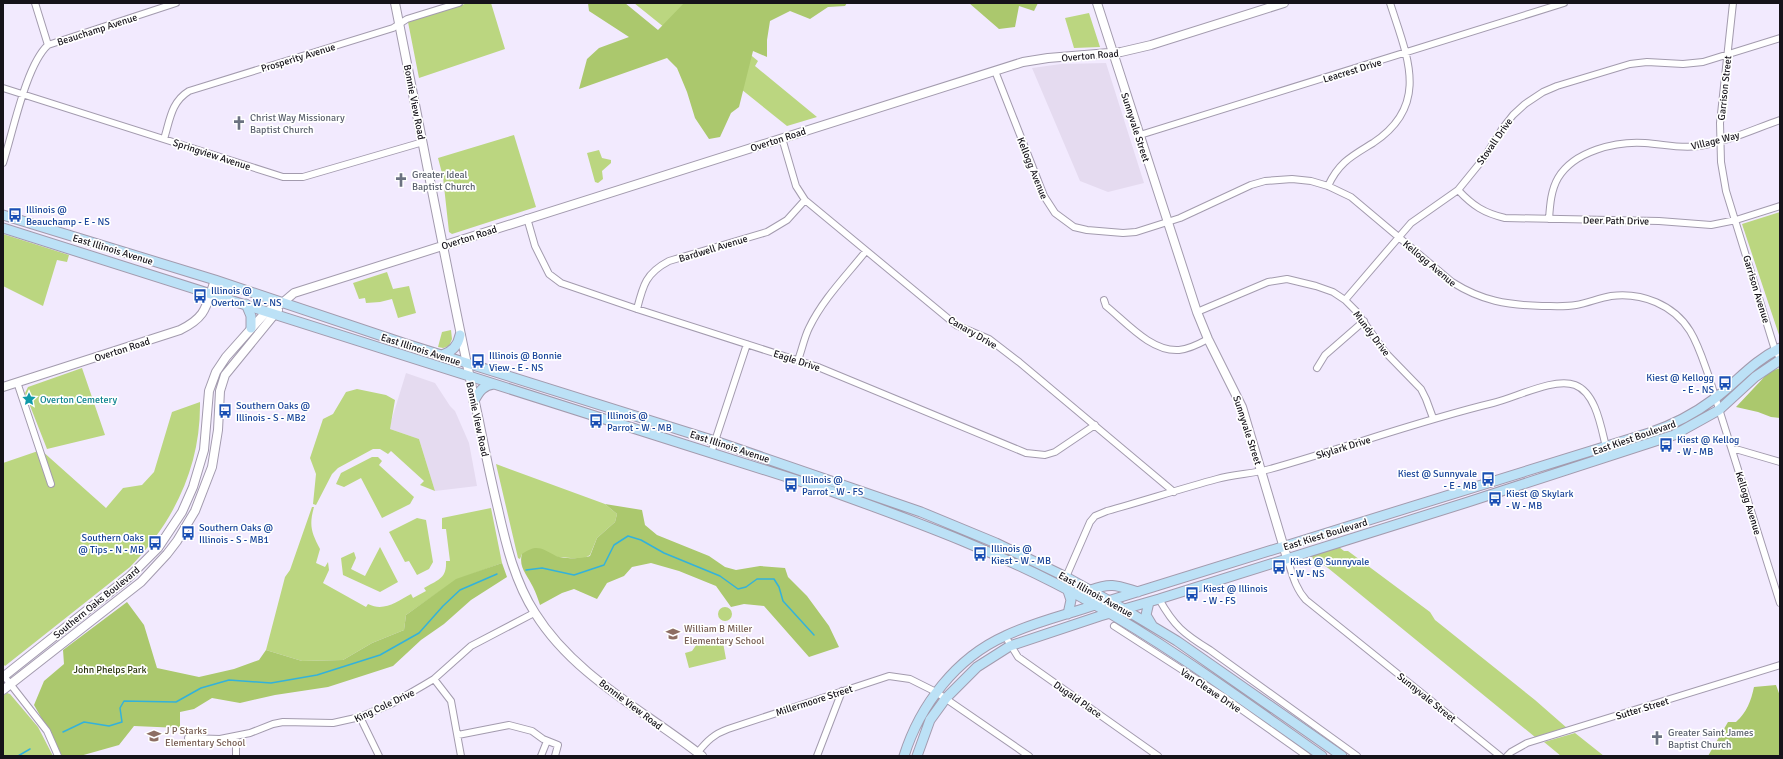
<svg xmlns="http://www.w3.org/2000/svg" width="1783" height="759" viewBox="0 0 1783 759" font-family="Signika,sans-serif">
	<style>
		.commercial { fill: #e5dbf0 }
		.green { fill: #bbd680 }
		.forest { fill: #abc86d }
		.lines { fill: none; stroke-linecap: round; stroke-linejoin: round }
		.stream { stroke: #33b2db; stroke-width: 1.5 }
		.minor-casing { stroke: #a39bae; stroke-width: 8 }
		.tertiary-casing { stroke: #a39bae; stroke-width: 10 }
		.secondary-casing { stroke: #a39bae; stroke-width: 11 }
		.minor { stroke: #fff; stroke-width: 6 }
		.tertiary { stroke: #fff; stroke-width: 8 }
		.secondary { stroke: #bce1f6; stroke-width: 9 }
		.labels { text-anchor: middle; stroke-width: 3.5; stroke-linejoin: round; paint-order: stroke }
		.street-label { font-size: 10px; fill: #16131a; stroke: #fff }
		.worship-label { font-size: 10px; fill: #5b616d; stroke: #fff; text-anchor: start }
		.transit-label { font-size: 10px; fill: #164399; stroke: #fff; text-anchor: start }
		.culture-label { font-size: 10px; fill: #0d838f; stroke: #fff; text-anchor: start }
		.education-label { font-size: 10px; fill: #785e54; stroke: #fff; text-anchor: start }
		.park-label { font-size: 10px; fill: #29330d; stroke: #fff }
	</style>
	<rect width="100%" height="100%" fill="#f2eafe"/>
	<path class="commercial" d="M1106,63L1144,183L1108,192L1080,181L1032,68L1061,64Z
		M406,373L435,383L450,406L455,411L469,443L477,486L435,491L419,439L390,429V425Z"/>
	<path class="green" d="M468,3H491L505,49L419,78L408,22Z
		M634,3H687L758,61L755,66L817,117L787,126Z
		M1089,13L1100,47L1074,48L1065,18Z
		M514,135L536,207L452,234L449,232L443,177L438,158Z
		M599,150L602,158L611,160V163L602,171L603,179L598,183L595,182L587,153Z
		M1780,212V338L1742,224Z
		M3,234L69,255L67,262L57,260L43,306L3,286Z
		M387,272L393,289L409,286L416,313L398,318L392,299L380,302L366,303L365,298L359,299L353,283Z
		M451,330L452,339L449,346L443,348L438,347L442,332Z
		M82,368L105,435L47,449L25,393L28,387Z
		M357,389L386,395L395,400L390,429L419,439L435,491L420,485L424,481L391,451L388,454L380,449H373L338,468L332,474L316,505L313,504L316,474L310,458L323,419L333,414L346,392Z
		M200,402C201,466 174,522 130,567L5,666L3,664V463L41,450L106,508L123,488L142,485L154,472L172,412Z
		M372,457H378L382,461L379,465L414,497L410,504L382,518L361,478L344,487L336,484L341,473Z
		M496,464L605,504L617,514L615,522L597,538L590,555L583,559L522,554L520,559L518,558Z
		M312,507H314C309,525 311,532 320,549L316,563L325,567L328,562L329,570L323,583L366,607L368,604C384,612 396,602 411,594L413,598L426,591L424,588C437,580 447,579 446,561H450L446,529H442V518L491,508L502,563L456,580L406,615L404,630L372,643L343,660L302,661L266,650L285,577L290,570Z
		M417,518L426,520L433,562L429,569L417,575L409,561L405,562L389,532Z
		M380,547L398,582L380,592L343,575L341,558L354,552L356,558L351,569L365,576Z
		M1339,547L1344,551H1348L1430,612L1435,620L1535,700L1567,728L1535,737L1328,568L1313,559L1312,556Z
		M718 614a7 7 0 1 1 14 0a7 7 0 1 1-14 0Z
		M722,637L726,659L689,668L685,653L692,651L699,641Z
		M7,693L10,694L38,727L53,756H3V696Z
		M1575,733L1604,756H1561L1544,742Z"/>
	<path class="forest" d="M588,3H625L658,30L684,3H847L845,6L828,7L810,19L790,11L770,21L767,40V57L753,51L739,107L731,113L720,137L709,139L695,118L687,92L677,68L667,58L579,89L587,59L599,48L629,37L589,11Z
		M969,3H1038L1034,11L1019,6L1015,27L999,29Z
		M1780,368V418L1771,417L1758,412L1736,407L1769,372Z
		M605,504L642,510L645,525L657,535L709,556L725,567L736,570L760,566L785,568L788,577L807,596L829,626L839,647L809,657L764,606L744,604L731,607L716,586L679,571L651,563L632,567L624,576L607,583L597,599L574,589L562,593L540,605C538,599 536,593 533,587C528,576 518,567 522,554C537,544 541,548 556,556C563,559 582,559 590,556L597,538L615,522L617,514Z
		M502,563L507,577L471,600L444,624L421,640L393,666L328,687L275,695L240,703L212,698L194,709L180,712V728L134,726L119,745L80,756H60L54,740L34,705L44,681L64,664L63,650L127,602L144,625L157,668L199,677L234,669L259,660L266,650L302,661L343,660L372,643L404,630L406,615L456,579Z
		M1776,685L1780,696V756H1708L1728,722H1736C1747,712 1751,701 1754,687Z"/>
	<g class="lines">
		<path class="stream" d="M526,570L542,568L574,575L604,565L614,545L628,536L641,540L664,553L720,576L738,589L746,587L757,579H774L779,587L783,601L814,635
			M63,732L84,722L109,726L122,722L120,708L124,701L176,702L201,688L229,680L271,683L317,675L380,655L419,633L443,606L460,590L497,574
			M18,756L30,749"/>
		<defs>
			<path id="minor" d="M35,3L48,45
				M1733,3L1720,123L1721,162L1726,191L1775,350L1780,358
				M995,71L1044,196L1055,213L1074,227L1087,230L1123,233L1136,232L1180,218L1251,185L1265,181L1292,179L1311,181L1328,186L1351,197L1452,282C1482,301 1507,305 1542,306C1553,306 1565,307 1576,305C1588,303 1599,298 1611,296C1642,292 1674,305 1690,331C1698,344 1703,360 1708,374L1780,603
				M3,88L283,177H303L423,142
				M1140,135L1564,3
				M782,138L796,186L805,200L956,325L989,339L1019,362L1174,492
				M164,139C170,120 171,102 189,91L393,28L407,19L459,3
				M3,163C13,132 26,65 48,45L176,3
				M1328,186C1339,162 1352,156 1373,143C1431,105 1407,56 1390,3
				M1458,190C1473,206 1484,213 1505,218L1659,221L1711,225L1736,220L1780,206
				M527,218L535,246L549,274L561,283L637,309L818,367L1026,453L1045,455L1055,452L1095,425
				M1549,219C1550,205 1551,190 1558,178C1574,151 1616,141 1645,143C1663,144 1680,149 1699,146C1727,142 1754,129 1780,120
				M1104,300L1106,306C1126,322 1151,352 1179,350C1189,349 1199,344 1208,339
				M1345,300L1411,223L1458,190L1484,158L1502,129L1513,115L1525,104L1543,92L1557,86L1630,64L1647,62L1683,64L1703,62L1780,38
				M637,309C643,285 646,273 669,261L767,232L787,220L805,200
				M1197,312L1268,282L1287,279L1316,286L1333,292L1345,300L1356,311L1385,352L1421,389L1426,399L1433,418
				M798,360C802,350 804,338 809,328C823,299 846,276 866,251
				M1317,368L1325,355L1364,321
				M17,382L51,484
				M1732,450H1739L1780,462
				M711,453L747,344
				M1287,558C1292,573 1295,588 1306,600L1500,756
				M1066,577L1090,522L1095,516L1107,511C1143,501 1180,489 1217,479C1234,474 1253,474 1270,469C1345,448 1418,421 1493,403C1515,398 1554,377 1575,385C1596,393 1601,427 1606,447
				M1159,599C1174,626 1184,634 1210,650L1357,756
				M1114,626L1221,695L1307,756
				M1005,636L1018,657L1158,756
				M4,676L47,731L58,756
				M434,679L451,701L461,756
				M360,717L379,756
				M458,735L509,725L532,731L543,739L558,745L555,756
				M236,736V756
				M188,738L220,739L250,733L273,724L283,722L333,723L360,717L393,703L424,685L434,679L471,646L534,613
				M698,752C707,741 714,734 728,729L889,676L910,679L936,692L1029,756
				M541,756L547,741
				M817,756L842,691
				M1507,756L1511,752L1527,743L1780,665"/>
			<path id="tertiary" d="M395,3C423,143 449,282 479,421C485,451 491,480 498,509C506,545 515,582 535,613C574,676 645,711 702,756
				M1097,3L1197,312L1208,339L1242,407L1287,558
				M3,387L180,330C207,317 206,306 215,280
				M3,677L129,577L158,548L182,512L193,487L204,450L209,391L216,372L226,357L267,311L281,304L294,293L1023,62L1048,58L1121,52L1151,45L1284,3
				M3,690L141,582L167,554L177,541L195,511L212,467L218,430L220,391L225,375L278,310"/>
			<path id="secondary" d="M3,215L215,280L403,343L715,441L921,512L996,543L1066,577L1124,609L1177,641L1342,756
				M3,228L828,490C917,522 1007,555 1090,602C1171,647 1246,703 1322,756
				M246,304L251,316V328
				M442,355C452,352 458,346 460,335
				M474,401C479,391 484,385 494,384
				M1091,590C1112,582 1118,586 1138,592
				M1149,602L1146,615L1152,625
				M1068,614L1071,600L1068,591
				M904,756C920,705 956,658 1005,636C1034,622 1066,615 1095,605L1649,433C1673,425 1694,414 1714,399C1738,381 1752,362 1780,348
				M917,756L930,720L946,698L977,667L1010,646L1100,616L1159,599L1468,502L1674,435L1719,410L1755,377L1780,360"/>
		</defs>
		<use href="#minor" class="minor-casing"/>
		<use href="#tertiary" class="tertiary-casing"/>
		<use href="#secondary" class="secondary-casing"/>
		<use href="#minor" class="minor"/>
		<use href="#tertiary" class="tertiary"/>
		<use href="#secondary" class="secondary"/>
	</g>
	<defs>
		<symbol id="church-bare" viewBox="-9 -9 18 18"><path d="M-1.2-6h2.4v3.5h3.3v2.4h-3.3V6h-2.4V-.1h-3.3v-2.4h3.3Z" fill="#6b7280" stroke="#fff" stroke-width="2.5" paint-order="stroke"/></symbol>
		<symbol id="bus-bare" viewBox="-9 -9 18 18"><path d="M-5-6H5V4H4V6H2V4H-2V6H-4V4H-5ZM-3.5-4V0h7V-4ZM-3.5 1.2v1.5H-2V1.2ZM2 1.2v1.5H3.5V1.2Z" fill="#1a4fb4" stroke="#fff" stroke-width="2.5" paint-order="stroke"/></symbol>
		<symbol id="sight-bare" viewBox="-9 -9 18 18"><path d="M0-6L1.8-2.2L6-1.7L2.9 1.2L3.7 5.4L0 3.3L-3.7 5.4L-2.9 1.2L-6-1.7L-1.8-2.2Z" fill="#0f9aa8" stroke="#fff" stroke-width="2.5" paint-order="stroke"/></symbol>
		<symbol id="school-bare" viewBox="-9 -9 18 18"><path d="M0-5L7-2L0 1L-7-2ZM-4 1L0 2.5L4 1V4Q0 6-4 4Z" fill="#8d6e63" stroke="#fff" stroke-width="2.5" paint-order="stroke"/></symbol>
	</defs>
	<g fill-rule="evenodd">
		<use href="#church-bare" x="229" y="113" width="20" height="20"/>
		<use href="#church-bare" x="391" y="170" width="20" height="20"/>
		<use href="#bus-bare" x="5" y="205" width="20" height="20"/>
		<use href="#bus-bare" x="190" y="286" width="20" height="20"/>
		<use href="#bus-bare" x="468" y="351" width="20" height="20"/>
		<use href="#bus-bare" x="1715" y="373" width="20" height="20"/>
		<use href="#sight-bare" x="19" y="389" width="20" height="20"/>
		<use href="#bus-bare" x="215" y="401" width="20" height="20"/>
		<use href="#bus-bare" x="586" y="411" width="20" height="20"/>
		<use href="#bus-bare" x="1656" y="435" width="20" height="20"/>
		<use href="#bus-bare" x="1478" y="469" width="20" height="20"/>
		<use href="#bus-bare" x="781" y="475" width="20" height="20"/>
		<use href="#bus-bare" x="1485" y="489" width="20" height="20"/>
		<use href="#bus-bare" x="178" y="523" width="20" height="20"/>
		<use href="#bus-bare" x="145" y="533" width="20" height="20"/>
		<use href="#bus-bare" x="970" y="544" width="20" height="20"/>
		<use href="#bus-bare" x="1269" y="557" width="20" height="20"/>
		<use href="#bus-bare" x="1182" y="584" width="20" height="20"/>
		<use href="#school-bare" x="663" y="624" width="20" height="20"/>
		<use href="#school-bare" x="144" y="726" width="20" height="20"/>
		<use href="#church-bare" x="1647" y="728" width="20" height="20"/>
	</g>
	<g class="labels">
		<g class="street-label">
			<text transform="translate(97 29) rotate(-18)" y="4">Beauchamp Avenue</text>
			<text transform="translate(1090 55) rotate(-5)" y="4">Overton Road</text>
			<text transform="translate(298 57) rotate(-17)" y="4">Prosperity Avenue</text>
			<text transform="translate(1352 70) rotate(-17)" y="4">Leacrest Drive</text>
			<text transform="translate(1724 88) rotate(-84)" y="4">Garrison Street</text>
			<text transform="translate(415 102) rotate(79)" y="4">Bonnie View Road</text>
			<text transform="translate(1136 127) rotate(72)" y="4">Sunnyvale Street</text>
			<text transform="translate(778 139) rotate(-18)" y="4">Overton Road</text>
			<text transform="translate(1715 140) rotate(-14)" y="4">Village Way</text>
			<text transform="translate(1494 141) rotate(-55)" y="4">Stovall Drive</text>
			<text transform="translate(212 154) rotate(18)" y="4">Springview Avenue</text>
			<text transform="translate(1033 168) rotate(68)" y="4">Kellogg Avenue</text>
			<text transform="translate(1616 220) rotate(1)" y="4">Deer Path Drive</text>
			<text transform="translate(469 237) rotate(-18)" y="4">Overton Road</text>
			<text transform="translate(713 248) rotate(-17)" y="4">Bardwell Avenue</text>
			<text transform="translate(113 249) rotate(17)" y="4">East Illinois Avenue</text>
			<text transform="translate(1430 263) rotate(40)" y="4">Kellogg Avenue</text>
			<text transform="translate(1757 289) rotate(73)" y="4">Garrison Avenue</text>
			<text transform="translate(973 332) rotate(30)" y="4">Canary Drive</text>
			<text transform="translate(1372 333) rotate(53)" y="4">Mundy Drive</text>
			<text transform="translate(122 349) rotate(-18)" y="4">Overton Road</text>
			<text transform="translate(421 349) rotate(18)" y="4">East Illinois Avenue</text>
			<text transform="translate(797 360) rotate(18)" y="4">Eagle Drive</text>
			<text transform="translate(478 419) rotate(78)" y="4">Bonnie View Road</text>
			<text transform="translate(1248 430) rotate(72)" y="4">Sunnyvale Street</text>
			<text transform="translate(1634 437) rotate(-19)" y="4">East Kiest Boulevard</text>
			<text transform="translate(730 446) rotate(18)" y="4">East Illinois Avenue</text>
			<text transform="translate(1343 447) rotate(-17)" y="4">Skylark Drive</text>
			<text transform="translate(1749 503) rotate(73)" y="4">Kellogg Avenue</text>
			<text transform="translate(1325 534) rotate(-17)" y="4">East Kiest Boulevard</text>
			<text transform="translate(1096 594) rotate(29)" y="4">East Illinois Avenue</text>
			<text transform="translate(96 602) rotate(-39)" y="4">Southern Oaks Boulevard</text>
			<text transform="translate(1211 690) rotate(34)" y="4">Van Cleave Drive</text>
			<text transform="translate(1427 697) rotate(39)" y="4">Sunnyvale Street</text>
			<text transform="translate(1078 699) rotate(35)" y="4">Dugald Place</text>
			<text transform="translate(814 700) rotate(-18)" y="4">Millermoore Street</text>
			<text transform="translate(631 704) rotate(37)" y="4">Bonnie View Road</text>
			<text transform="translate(384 705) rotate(-25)" y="4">King Cole Drive</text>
			<text transform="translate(1642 708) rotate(-17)" y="4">Sutter Street</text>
		</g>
		<g class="worship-label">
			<text x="250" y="121">Christ Way Missionary<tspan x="250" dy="12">Baptist Church</tspan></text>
			<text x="412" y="178">Greater Ideal<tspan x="412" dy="12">Baptist Church</tspan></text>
			<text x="1668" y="736">Greater Saint James<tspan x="1668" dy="12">Baptist Church</tspan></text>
		</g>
		<g class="transit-label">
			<text x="26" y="213">Illinois @<tspan x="26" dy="12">Beauchamp - E - NS</tspan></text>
			<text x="211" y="294">Illinois @<tspan x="211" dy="12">Overton - W - NS</tspan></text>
			<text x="489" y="359">Illinois @ Bonnie<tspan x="489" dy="12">View - E - NS</tspan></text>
			<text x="1714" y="381" text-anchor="end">Kiest @ Kellogg<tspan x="1714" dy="12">- E - NS</tspan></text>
			<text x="236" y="409">Southern Oaks @<tspan x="236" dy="12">Illinois - S - MB2</tspan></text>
			<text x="607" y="419">Illinois @<tspan x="607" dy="12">Parrot - W - MB</tspan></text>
			<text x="1677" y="443">Kiest @ Kellog<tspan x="1677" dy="12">- W - MB</tspan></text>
			<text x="1477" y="477" text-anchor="end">Kiest @ Sunnyvale<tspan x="1477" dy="12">- E - MB</tspan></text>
			<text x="802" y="483">Illinois @<tspan x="802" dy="12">Parrot - W - FS</tspan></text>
			<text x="1506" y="497">Kiest @ Skylark<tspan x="1506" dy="12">- W - MB</tspan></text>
			<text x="199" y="531">Southern Oaks @<tspan x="199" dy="12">Illinois - S - MB1</tspan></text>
			<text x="144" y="541" text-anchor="end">Southern Oaks<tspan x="144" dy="12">@ Tips - N - MB</tspan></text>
			<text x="991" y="552">Illinois @<tspan x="991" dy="12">Kiest - W - MB</tspan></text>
			<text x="1290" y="565">Kiest @ Sunnyvale<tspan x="1290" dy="12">- W - NS</tspan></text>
			<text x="1203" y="592">Kiest @ Illinois<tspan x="1203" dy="12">- W - FS</tspan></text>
		</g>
		<g class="culture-label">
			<text x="40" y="403">Overton Cemetery</text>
		</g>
		<g class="education-label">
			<text x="684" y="632">William B Miller<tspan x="684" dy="12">Elementary School</tspan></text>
			<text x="165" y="734">J P Starks<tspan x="165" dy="12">Elementary School</tspan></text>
		</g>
		<g class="park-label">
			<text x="110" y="673">John Phelps Park</text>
		</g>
	</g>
	<rect width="1783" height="759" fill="none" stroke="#16131a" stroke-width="8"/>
</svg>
